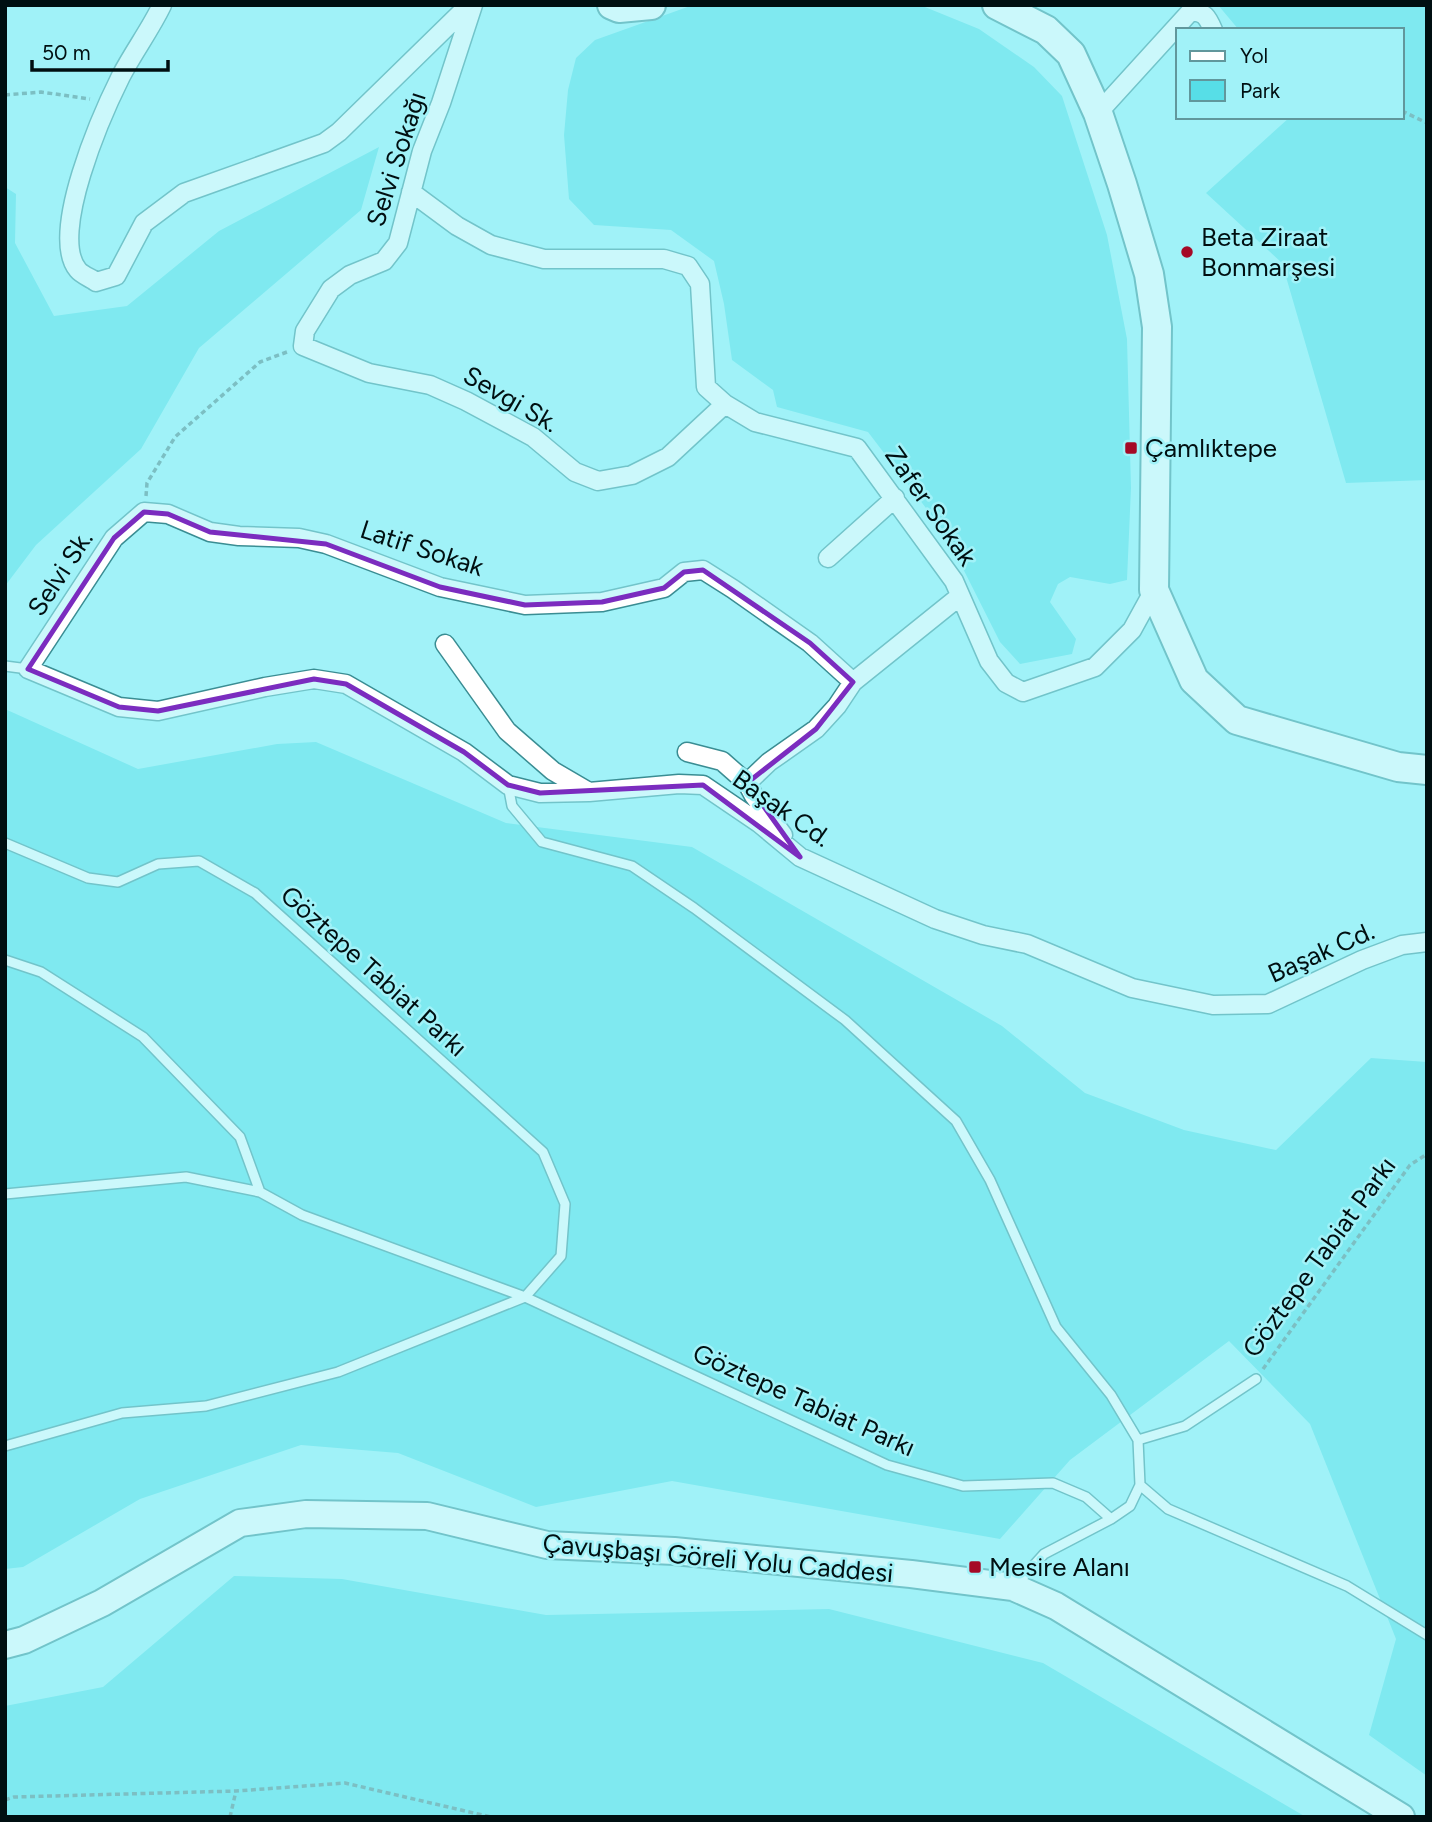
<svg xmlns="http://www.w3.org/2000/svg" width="1432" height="1822" viewBox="0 0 1432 1822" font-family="Figtree,sans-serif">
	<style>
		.green { fill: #57dee7 }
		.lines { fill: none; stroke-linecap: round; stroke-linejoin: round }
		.service-casing { stroke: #3a8d93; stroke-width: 12 }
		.minor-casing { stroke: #3a8d93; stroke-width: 21 }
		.secondary-casing { stroke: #3a8d93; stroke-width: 30 }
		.primary-casing { stroke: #3a8d93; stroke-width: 32 }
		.path { stroke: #508084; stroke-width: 3.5; stroke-dasharray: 5 3.5; stroke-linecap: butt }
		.service { stroke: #fff; stroke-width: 9 }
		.minor { stroke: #fff; stroke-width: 18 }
		.secondary { stroke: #fff; stroke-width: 26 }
		.primary { stroke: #fff; stroke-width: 28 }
		.marked { fill: none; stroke: #7b2cbf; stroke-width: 5; stroke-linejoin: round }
		.poi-dot { fill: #a50926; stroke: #a1f2f8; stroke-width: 2.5 }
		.labels { text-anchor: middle; stroke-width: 5; stroke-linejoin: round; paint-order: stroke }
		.street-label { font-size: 26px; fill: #000f11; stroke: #a1f2f8 }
		.poi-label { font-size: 26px; fill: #000f11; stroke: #a1f2f8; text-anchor: start }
	</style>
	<rect width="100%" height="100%" fill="#a1f2f8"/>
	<path class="green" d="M693,5H920L979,29L1034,67L1062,96L1107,235L1127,339L1131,488L1127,580L1110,584L1070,577L1058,584L1050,602L1076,639L1072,654L1020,664L1000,642L945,533L868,432L777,407L773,390L732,360L724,304L714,261L671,230L594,225L569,199L564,135L568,90L576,58L595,40Z
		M1218,5H1427V480L1346,483L1282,263L1206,193L1290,117H1402V30H1239Z
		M379,147L361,210L199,348L141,449L36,545L5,586V187L16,194L15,243L54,316L127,306L219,231Z
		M5,709L138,769L277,744L316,742L506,823L692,847L1002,1026L1085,1093L1184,1130L1276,1150L1371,1058L1427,1062V1776L1369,1735L1396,1639L1310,1424L1229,1341L1070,1460L1000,1539L672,1481L536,1507L398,1453L301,1445L140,1499L23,1567L5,1569Z
		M234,1576L342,1579L546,1615L829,1609L1043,1663L1306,1817H5V1706L103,1687Z"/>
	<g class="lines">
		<defs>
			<path id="service" d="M5,666L28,669
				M508,785L512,806L542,842L632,866L694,908L845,1020L956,1121L990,1180L1056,1327L1111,1395L1138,1440L1140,1485L1130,1506L1111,1519L1044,1554L1015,1586
				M5,843L88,878L118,882L158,864L199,861L255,893L543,1152L565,1204L561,1256L525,1297L338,1372L206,1406L122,1413L5,1446
				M5,960L41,972L143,1037L240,1137L260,1192
				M5,1194L186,1177L260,1192L302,1215L525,1297L887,1465L963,1486L1053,1483L1086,1497L1111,1519
				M1138,1440L1185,1426L1256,1379
				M1140,1485L1168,1509L1347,1586L1427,1635"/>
			<path id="minor" d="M162,5C150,30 134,51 121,76C103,112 48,235 78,270C82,275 91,278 96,282L116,276L144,223L184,193L324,143L339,132L469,5
				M473,5L441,103L422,151L398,243L384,261L350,275L331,289L305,331L303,346L369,373L430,385L466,401L533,437L575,472L598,481L632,475L668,457L725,404
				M1098,113L1190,12C1204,10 1208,18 1213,30
				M411,192L457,226L491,245L544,259H664L688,266L700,284L706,387L725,404L755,422L857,448L954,581L989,661L1006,683L1023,692L1095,667L1132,630L1154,590
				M828,558L895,498
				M445,644L507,731L553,771L589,792
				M853,682L810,643L733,589L703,570L684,572L664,588L602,602L525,605L440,587L326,544L299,538L239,536L210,532L168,514L144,512L114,538L28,669L119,707L158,711L265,687L314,679L346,684L464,752L508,785L540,793L589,792L679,784L703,785L759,823L800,857L935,919L983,935L1027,944L1132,988L1213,1005L1268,1004L1362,960L1402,945L1427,942
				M687,752L722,761L747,783
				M783,835L754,796L747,783L769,762L816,729L837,706L853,682L960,596"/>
			<path id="secondary" d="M5,1645L24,1640L102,1603L240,1523L306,1514L427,1516L547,1545L674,1551L911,1574L1013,1587L1056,1606L1401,1817"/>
			<path id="primary" d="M612,5L619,8L651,5
				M997,5L1046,30L1071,54L1098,113L1122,184L1149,274L1157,327L1154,590L1194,680L1237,720L1398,767L1427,770"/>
		</defs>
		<use href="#service" class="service-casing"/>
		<use href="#minor" class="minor-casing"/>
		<use href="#secondary" class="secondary-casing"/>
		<use href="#primary" class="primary-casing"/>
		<path class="path" d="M5,95L41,92L90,99
			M1402,111L1427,123
			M146,496L147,483L175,437L260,362L287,352
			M1263,1369L1410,1165L1427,1154
			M5,1800L14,1797L236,1791L345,1783L491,1817
			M230,1817L236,1791"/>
		<use href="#service" class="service"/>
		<use href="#minor" class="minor"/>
		<use href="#secondary" class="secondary"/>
		<use href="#primary" class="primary"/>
	</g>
	<path d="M0 0H1432V1822H0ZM144,512L168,514L210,532L326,544L440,587L525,605L602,602L664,588L684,572L703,570L810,643L853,682L816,729L747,783L800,857L703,785L540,793L508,785L464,752L346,684L314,679L158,711L119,707L28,669L114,538Z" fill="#a1f2f8" fill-opacity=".55" fill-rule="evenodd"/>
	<path class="marked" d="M144,512L168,514L210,532L326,544L440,587L525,605L602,602L664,588L684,572L703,570L810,643L853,682L816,729L747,783L800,857L703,785L540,793L508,785L464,752L346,684L314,679L158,711L119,707L28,669L114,538Z"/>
	<g class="poi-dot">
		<circle cx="1187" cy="252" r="7"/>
		<rect x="1124" y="441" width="14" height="14" rx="3.5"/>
		<rect x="968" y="1560" width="14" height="14" rx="3.5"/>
	</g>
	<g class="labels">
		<g class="street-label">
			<text transform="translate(396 159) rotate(-72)" y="9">Selvi Sokağı</text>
			<text transform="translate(511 399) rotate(30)" y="9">Sevgi Sk.</text>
			<text transform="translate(931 506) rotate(55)" y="9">Zafer Sokak</text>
			<text transform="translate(422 548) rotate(18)" y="9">Latif Sokak</text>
			<text transform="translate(60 573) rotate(-57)" y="9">Selvi Sk.</text>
			<text transform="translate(782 808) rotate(35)" y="9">Başak Cd.</text>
			<text transform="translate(1321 952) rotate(-24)" y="9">Başak Cd.</text>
			<text transform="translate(374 971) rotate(42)" y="9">Göztepe Tabiat Parkı</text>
			<text transform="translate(1319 1257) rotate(-54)" y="9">Göztepe Tabiat Parkı</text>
			<text transform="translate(804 1400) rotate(24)" y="9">Göztepe Tabiat Parkı</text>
			<text transform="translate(718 1558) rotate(5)" y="9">Çavuşbaşı Göreli Yolu Caddesi</text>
		</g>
		<g class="poi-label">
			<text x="1201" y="246">Beta Ziraat<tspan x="1201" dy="30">Bonmarşesi</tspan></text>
			<text x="1145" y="457">Çamlıktepe</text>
			<text x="989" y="1576">Mesire Alanı</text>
		</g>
	</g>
	<rect width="1432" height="1822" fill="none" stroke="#000f11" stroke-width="14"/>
	<rect x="1176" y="28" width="228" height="91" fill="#a1f2f8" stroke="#61979c" stroke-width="2"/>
	<rect x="1190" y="51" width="35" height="10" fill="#ffffff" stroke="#61979c" stroke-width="2"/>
	<text x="1240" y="63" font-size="21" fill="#000f11">Yol</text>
	<rect x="1190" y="80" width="35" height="21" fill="#57dee7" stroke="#61979c" stroke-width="2"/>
	<text x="1240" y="98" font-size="21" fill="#000f11">Park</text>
	<path d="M32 60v10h136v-10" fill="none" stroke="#000f11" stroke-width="3.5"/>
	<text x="42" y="60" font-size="21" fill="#000f11" stroke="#a1f2f8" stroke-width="5" paint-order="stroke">50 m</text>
</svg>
